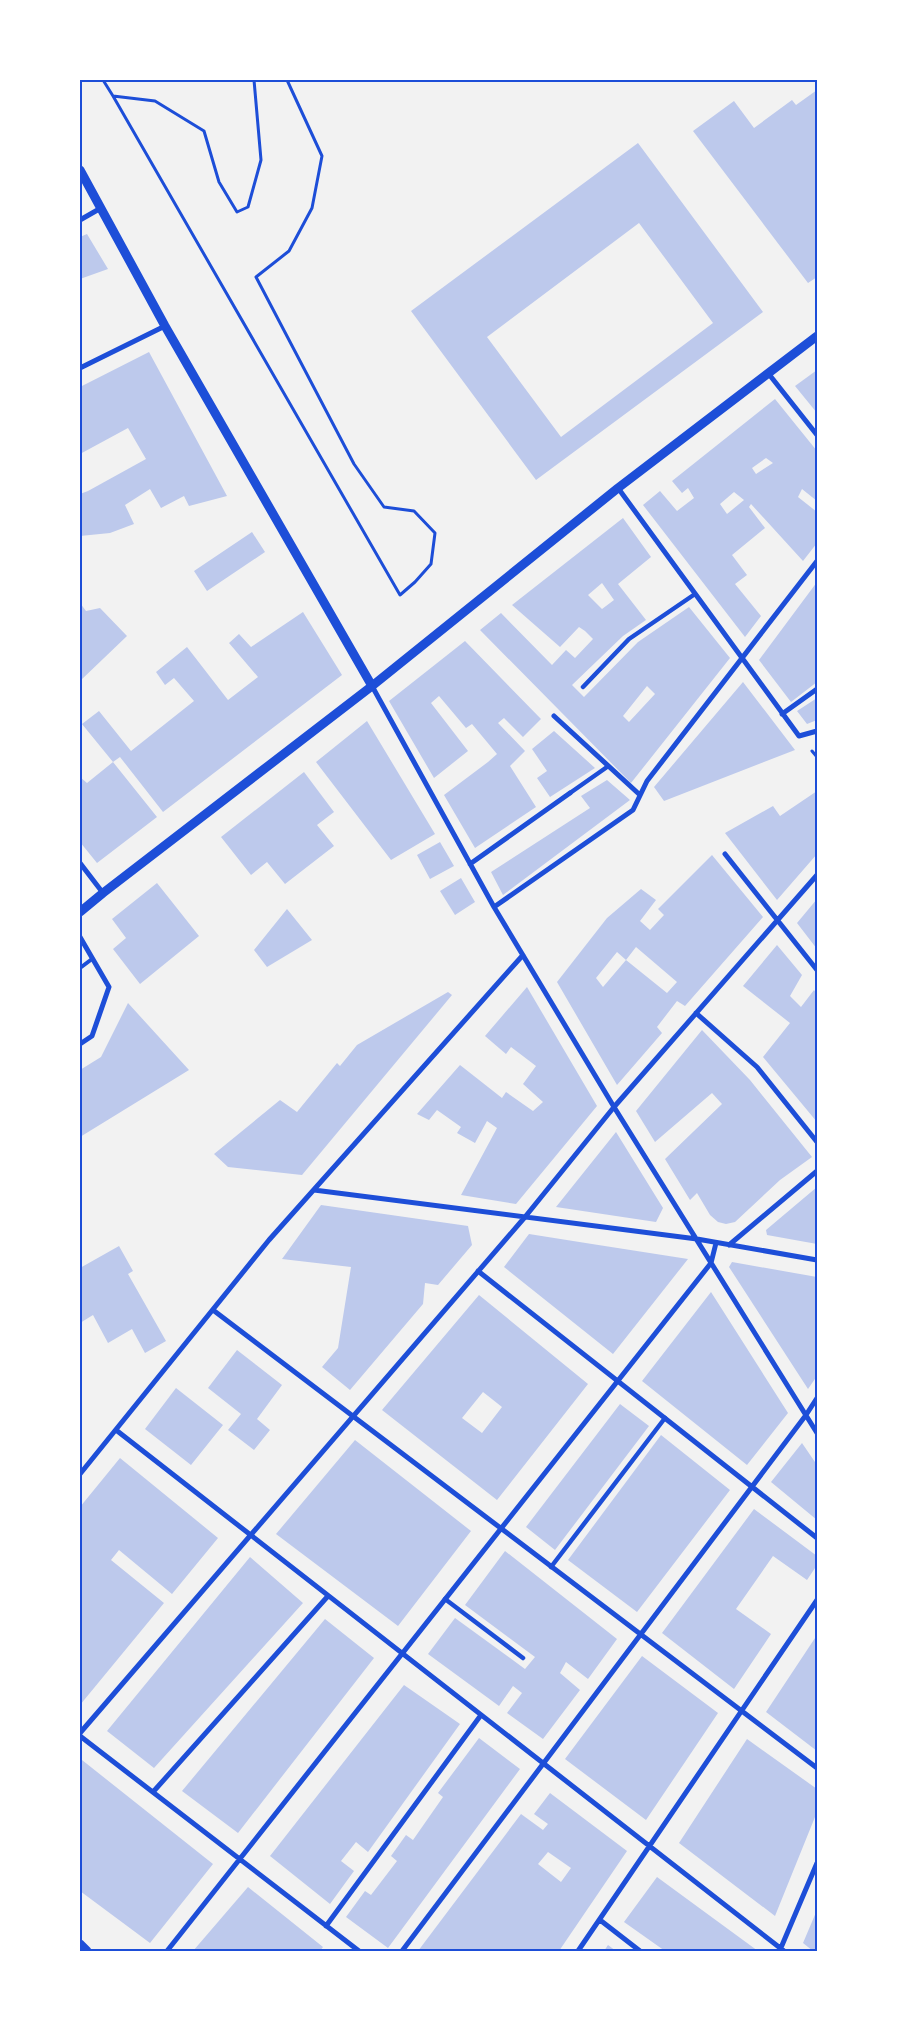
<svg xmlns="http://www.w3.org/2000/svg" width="897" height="2031" viewBox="0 0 897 2031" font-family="'Work Sans',sans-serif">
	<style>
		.building { fill: #bdc9ec; fill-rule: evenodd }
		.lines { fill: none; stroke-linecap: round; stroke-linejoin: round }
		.path { stroke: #1d4ed8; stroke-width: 3 }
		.service { stroke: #1d4ed8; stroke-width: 4 }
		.pedestrian { stroke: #1d4ed8; stroke-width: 4.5 }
		.minor { stroke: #1d4ed8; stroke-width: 5 }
		.tertiary { stroke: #1d4ed8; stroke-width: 9 }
		.neatline { fill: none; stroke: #1d4ed8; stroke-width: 2 }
	</style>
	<rect width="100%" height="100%" fill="#f2f2f2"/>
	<path class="building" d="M817,90V277L808,283L693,131L734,101L754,128L792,100L796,105Z
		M638,143L763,312L536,480L411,311ZM639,223L713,323L561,437L487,337Z
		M87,234L108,269L80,279V237Z
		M149,352L227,496L189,506L184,496L161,508L150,489L125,505L134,524L110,533L80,536V494L88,491L146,459L128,428L80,454V387Z
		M817,370V413L795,386Z
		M775,399L817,451V501L802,489L798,497L817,512V543L803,561L751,504L749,507L765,528L732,555L747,575L735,584L761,616L745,637L643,505L660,491L677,511L694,498L688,488L682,493L672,481ZM766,458L773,463L756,474L752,468ZM734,492L744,500L727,514L720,504Z
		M623,518L651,557L618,584L646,620L623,636L572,685L584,697L638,642L689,607L730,658L631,783L480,630L501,613L552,665L566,650L575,658L593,639L585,631L579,627L560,647L512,605ZM602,583L614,600L602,609L588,595ZM647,686L655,694L629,722L623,716Z
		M252,532L265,552L207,591L194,571Z
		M817,582V682L791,702L759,660Z
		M80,603L86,611L100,608L127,636L80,681Z
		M303,612L342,675L163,812L120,757L113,762L157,817L97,863L80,842V777L87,783L113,762L82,724L99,711L131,751L194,701L174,678L165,685L156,672L187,647L228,700L258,677L229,643L239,634L251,647Z
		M465,641L541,719L523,737L504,718L498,723L525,751L510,766L536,807L475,848L444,795L488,762L497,754L472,724L466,728L439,696L431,703L468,751L434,778L389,701Z
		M743,682L795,750L664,801L654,787Z
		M817,698V720L807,724L797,711Z
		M367,721L435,834L391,860L316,762Z
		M554,731L595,768L550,797L537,778L547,771L532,749Z
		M304,772L334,812L317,825L334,846L285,884L267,862L251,875L221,837Z
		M607,780L630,800L503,895L491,872L590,808L581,796Z
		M817,791V854L777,900L725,833L773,806L780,816Z
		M440,842L454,866L430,879L417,855Z
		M712,855L763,917L685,1006L677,1001L657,1027L662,1033L617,1085L557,982L607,918L641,889L656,900L640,921L650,930L664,915L658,909ZM636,947L677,982L667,993L626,960L603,987L596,978L617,952L626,960Z
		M461,878L475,902L455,915L440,891Z
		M157,883L199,936L140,984L113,949L126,938L112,919Z
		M817,899V949L797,923Z
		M287,909L312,940L267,967L254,950Z
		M777,945L802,975L790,996L801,1007L814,990L817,994V1122L763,1057L790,1023L743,986Z
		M527,987L597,1106L516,1204L461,1195L497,1128L487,1121L475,1143L457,1133L461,1127L437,1110L429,1120L417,1114L460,1065L502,1098L506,1092L533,1111L543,1102L523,1084L536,1066L511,1047L506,1054L485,1036Z
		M448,992L452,995L302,1175L228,1167L214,1154L280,1100L297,1112L337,1063L340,1066L357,1045Z
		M128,1003L189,1070L80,1137V1070L101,1057Z
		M702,1030L750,1080L812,1157L780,1180L735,1222L726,1224L718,1222L710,1215L697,1193L690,1200L665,1159L722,1104L712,1093L655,1142L636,1111Z
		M616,1132L663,1208L656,1222L556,1207Z
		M817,1187V1244L767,1235L766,1230Z
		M321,1205L468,1226L472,1245L438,1285L425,1283L423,1304L350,1390L322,1367L338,1348L351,1267L282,1259Z
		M529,1234L592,1244L688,1259L613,1354L504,1267Z
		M119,1246L133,1271L128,1274L166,1341L145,1353L132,1329L108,1343L93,1315L80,1323V1268Z
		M732,1262L817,1277V1376L808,1389L729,1267Z
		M711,1292L788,1413L747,1465L642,1381Z
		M479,1295L588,1384L497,1500L382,1410ZM483,1392L502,1407L482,1433L462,1418Z
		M237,1350L282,1385L257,1419L270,1430L254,1450L228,1430L241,1414L208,1388Z
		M176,1388L223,1425L191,1465L145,1429Z
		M620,1404L649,1426L555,1550L526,1527Z
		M661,1435L730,1490L637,1612L568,1560Z
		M355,1440L471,1531L398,1626L276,1534Z
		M802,1443L817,1465V1520L771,1482Z
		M120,1458L218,1538L172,1594L119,1550L111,1560L164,1603L80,1705V1507Z
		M754,1509L817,1556V1565L807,1580L773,1556L736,1609L771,1634L734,1689L662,1633Z
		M505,1551L617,1639L588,1679L566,1662L560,1673L580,1690L543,1739L507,1713L522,1693L513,1686L499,1706L428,1654L455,1618L525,1669L535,1657L465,1605Z
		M250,1557L303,1603L154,1768L107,1731Z
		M325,1619L374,1658L238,1833L182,1791Z
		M817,1635V1751L766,1712Z
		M642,1656L718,1713L646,1820L565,1759Z
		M404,1685L460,1724L368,1852L356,1842L341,1861L354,1871L330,1904L270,1856Z
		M479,1738L520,1769L388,1948L346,1917L365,1891L371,1895L397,1861L391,1856L406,1835L413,1840L443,1797L438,1793Z
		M747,1739L817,1789V1812L775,1916L679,1843Z
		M82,1760L213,1864L150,1943L80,1891V1763Z
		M550,1793L627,1851L559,1951H418L521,1814L543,1830L548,1824L534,1814ZM548,1852L571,1868L561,1882L538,1864Z
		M657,1877L702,1910L758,1951H665L624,1922Z
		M248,1887L323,1947L320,1951H193Z
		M817,1910V1951H813L803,1943Z
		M608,1945L616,1951H604Z"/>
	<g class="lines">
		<path class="path" d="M103,80L113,96L155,101L204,131L219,182L237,212L248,207L261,160L254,80
			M113,96L400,595L415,582L431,564L435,533L414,511L384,507L354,464L256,277L289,251L312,208L322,156L287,80
			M812,751L817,757"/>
		<path class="service" d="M80,968L92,959"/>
		<path class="pedestrian" d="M583,687L629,639L695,594
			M570,793L607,767
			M551,1567L665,1418
			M445,1599L523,1658"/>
		<path class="minor" d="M80,220L101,208
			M80,368L165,326
			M768,373L817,435
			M618,488L799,736L817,731
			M372,686L494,907L614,1107L817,1433
			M782,714L817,689
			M554,716L640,795
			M725,854L817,970
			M80,863L103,893
			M470,864L570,793
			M494,907L633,810L647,781L817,561
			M80,937L109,987L92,1036L80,1044
			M696,1013L757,1067L817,1142
			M314,1190L697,1239L817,1260
			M729,1245L817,1171
			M478,1271L817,1538
			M213,1310L817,1768
			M116,1430L784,1951
			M80,1474L269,1240L523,955
			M80,1733L525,1217L614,1107L817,875
			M80,1736L359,1951
			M153,1792L328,1596
			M600,1920L640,1951
			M326,1926L481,1715
			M780,1950L817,1863
			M167,1951L711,1263L716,1243
			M402,1951L806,1415L817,1398
			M578,1951L817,1600"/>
		<path class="tertiary" d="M80,170L165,326L372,686
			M80,912L103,893L372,686L618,488L817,336
			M80,1944L87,1951"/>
	</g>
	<rect width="897" height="2031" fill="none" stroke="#ffffff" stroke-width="162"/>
	<rect x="81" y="81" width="735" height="1869" class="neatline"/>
</svg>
